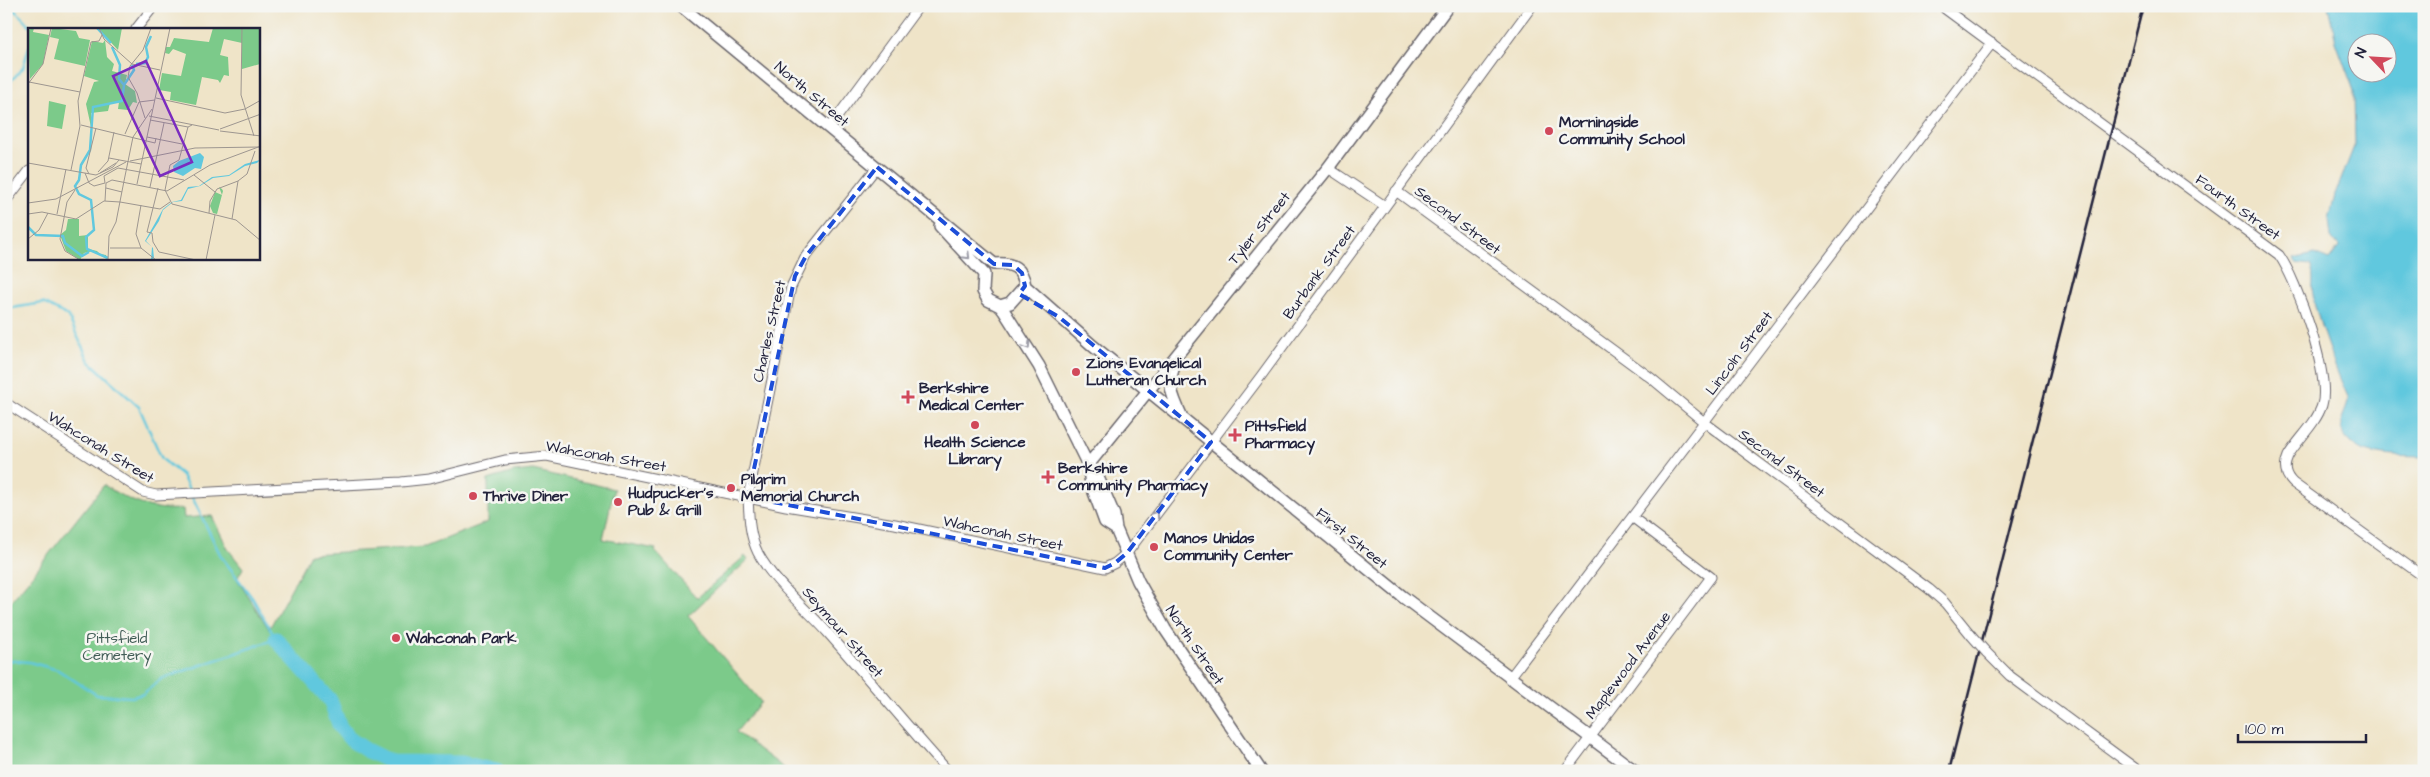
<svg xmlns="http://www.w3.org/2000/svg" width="2430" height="777" viewBox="0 0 2430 777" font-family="'Architects Daughter',sans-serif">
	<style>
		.green { fill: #7cca8a; stroke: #4f7662 }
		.water { fill: #61c8de; stroke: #42758c; fill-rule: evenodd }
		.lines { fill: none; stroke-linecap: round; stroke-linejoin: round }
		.stream { stroke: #61c8de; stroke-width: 2.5 }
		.river { stroke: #61c8de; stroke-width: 15 }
		.tertiary-casing { stroke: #6a666c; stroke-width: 11 }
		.primary-casing { stroke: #6a666c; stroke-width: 14 }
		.tertiary { stroke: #fff; stroke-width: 9 }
		.primary { stroke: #fff; stroke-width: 11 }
		.rail { stroke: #22223b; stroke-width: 2.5 }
		.tertiary-bridge-casing { stroke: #6a666c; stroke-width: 11; stroke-linecap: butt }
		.tertiary-bridge { stroke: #fff; stroke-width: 9 }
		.oneway { stroke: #9c9ca7 }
		.marked { fill: none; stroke: #1d4ed8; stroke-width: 4; stroke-dasharray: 10 6; stroke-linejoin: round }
		.poi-dot { fill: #d1495b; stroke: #f6f6f2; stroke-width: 2 }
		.labels { text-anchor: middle; stroke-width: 5; stroke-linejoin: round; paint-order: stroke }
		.street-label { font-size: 15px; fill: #22223b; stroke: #f6f6f2 }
		.poi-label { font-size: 15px; font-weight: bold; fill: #22223b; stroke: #f6f6f2; text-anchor: start }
		.park-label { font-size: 15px; fill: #425d57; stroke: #f6f6f2 }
		.inset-river { fill: none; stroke: #61c8de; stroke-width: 2.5 }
		.inset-road { fill: none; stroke: #9d9690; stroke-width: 1 }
		.view { fill: #7b2cbf; fill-opacity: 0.15; stroke: #7b2cbf; stroke-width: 2.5 }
		.inset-edge { fill: none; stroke: #22223b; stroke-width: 2.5 }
	</style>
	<rect width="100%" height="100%" fill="#f6f6f2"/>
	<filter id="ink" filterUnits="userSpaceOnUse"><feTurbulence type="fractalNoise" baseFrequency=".02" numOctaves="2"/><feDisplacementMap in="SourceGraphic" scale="10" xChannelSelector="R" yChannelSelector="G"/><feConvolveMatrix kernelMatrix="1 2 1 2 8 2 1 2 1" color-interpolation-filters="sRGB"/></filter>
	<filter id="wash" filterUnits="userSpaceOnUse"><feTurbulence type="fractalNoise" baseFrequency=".0096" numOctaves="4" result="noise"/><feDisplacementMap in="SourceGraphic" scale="20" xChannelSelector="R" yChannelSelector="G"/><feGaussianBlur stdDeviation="1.12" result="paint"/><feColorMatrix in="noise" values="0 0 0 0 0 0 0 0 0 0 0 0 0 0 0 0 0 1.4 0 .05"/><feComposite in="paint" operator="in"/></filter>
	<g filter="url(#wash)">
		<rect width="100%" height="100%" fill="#efe4c8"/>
		<path class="green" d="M533,470L614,489L603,539L656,549L655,551L697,598L745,556L748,560L688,616L761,702L736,732L788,771H6V608L104,485C130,502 151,511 183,509L184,518L212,516L228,549L243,568L237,579L269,629L310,554L425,547L488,522V480L514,472Z"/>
		<path class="water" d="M2328,6H2424V457C2400,456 2347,459 2341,427C2340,417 2349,408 2348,397C2334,366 2323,335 2314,302C2310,289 2316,276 2310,265L2296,263L2294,259L2314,254L2329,260L2339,247L2331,237L2329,220L2335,195L2355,144L2354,91L2336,42ZM2358,42H2388V72H2358Z"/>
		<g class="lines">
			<path class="stream" d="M11,6L33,29
				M6,86L23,68L29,47
				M6,309L43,303L68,316L89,361L139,407L162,459L182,475L189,490
				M6,660L29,662L58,670L97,695L132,697L143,694L161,679L276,639L253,599L221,556L191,495"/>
			<path class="river" d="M276,639L330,700L340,727L351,740L366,750L391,762L462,763L497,771"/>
		</g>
	</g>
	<g filter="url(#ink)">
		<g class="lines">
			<defs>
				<path id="tertiary" d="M1947,6L1945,9L2279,255C2297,280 2331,376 2322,405C2316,424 2298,439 2288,456C2283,467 2285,475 2293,483L2424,577
					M136,29L154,6
					M829,128L919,6
					M877,167L806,256L791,287L748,497C749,516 749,535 758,553C774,583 805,607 828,633C868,678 907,726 948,771
					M1328,168L1385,206
					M1396,191L1651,378L1704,422L1929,589L1945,603L1971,635
					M6,201L29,171
					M6,403L143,492L156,495L401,482L429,479L505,460L547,456L786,506L895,524L1105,568L1115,563L1127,553L1261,376L1532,6
					M1986,652L2010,676L2139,771
					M1509,679L1992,43
					M1565,771L1711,577L1632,517"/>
				<path id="primary" d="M681,6L994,264C1012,262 1023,268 1025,286L1010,303L1000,306
					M940,226L984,274
					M984,274L983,291L988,300L1000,306L1004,311L1039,366L1088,465L1097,475L1114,515L1116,529L1138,581L1165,629L1261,771
					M1025,286L1093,346L1403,597L1635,771
					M1176,362C1166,382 1172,396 1181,415
					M1088,465L1328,168L1448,6
					M1088,465L1091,484L1105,522L1116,529"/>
			</defs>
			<use href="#tertiary" class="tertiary-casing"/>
			<use href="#primary" class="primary-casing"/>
			<use href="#tertiary" class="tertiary"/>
			<use href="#primary" class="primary"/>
			<path class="rail" d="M1949,771L2143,6"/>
			<defs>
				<path id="tertiary-bridge" d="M1971,635L1986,652"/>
			</defs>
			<use href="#tertiary-bridge" class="tertiary-bridge-casing"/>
			<use href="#tertiary-bridge" class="tertiary-bridge"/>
		</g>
		<defs><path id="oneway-chevron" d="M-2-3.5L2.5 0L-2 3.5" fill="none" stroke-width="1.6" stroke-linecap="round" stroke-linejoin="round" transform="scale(1.25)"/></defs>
		<g class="oneway">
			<use href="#oneway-chevron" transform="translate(967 256) rotate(45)"/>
			<use href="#oneway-chevron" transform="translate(1027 346) rotate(58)"/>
			<use href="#oneway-chevron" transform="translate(1156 514) rotate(-54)"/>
		</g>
	</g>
	<path class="marked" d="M877,167L994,264L1013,265L1022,273L1025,286L1019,294L1059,317L1211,442L1127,553L1115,563L1105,568L748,497L795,276L806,256Z"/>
	<g class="poi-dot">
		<circle cx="1549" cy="131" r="5"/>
		<circle cx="1076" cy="372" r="5"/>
		<path d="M905.5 389.5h5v5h5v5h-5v5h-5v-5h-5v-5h5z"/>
		<circle cx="975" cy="425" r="5"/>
		<path d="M1232.5 427.5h5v5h5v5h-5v5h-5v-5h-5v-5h5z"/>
		<path d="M1045.5 469.5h5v5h5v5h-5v5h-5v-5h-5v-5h5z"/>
		<circle cx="731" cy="488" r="5"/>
		<circle cx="473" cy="496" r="5"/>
		<circle cx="618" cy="502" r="5"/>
		<circle cx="1154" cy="547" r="5"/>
		<circle cx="396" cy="638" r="5"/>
	</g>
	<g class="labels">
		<g class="street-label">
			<text transform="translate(812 94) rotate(40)" y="5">North Street</text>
			<text transform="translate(2238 207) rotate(36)" y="5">Fourth Street</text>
			<text transform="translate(1458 220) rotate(37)" y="5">Second Street</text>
			<text transform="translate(1259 228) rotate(-51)" y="5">Tyler Street</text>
			<text transform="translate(1319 272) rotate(-54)" y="5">Burbank Street</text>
			<text transform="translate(769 331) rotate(-77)" y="5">Charles Street</text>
			<text transform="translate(1739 353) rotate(-53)" y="5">Lincoln Street</text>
			<text transform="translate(101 447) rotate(32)" y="5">Wahconah Street</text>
			<text transform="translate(606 456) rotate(10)" y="5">Wahconah Street</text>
			<text transform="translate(1782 463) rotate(37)" y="5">Second Street</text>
			<text transform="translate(1003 533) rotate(12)" y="5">Wahconah Street</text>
			<text transform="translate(1352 538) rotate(39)" y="5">First Street</text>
			<text transform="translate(843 632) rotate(49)" y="5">Seymour Street</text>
			<text transform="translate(1195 645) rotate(56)" y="5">North Street</text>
			<text transform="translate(1628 665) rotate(-53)" y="5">Maplewood Avenue</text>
		</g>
		<g class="poi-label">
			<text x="1559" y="127">Morningside<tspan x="1559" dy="17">Community School</tspan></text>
			<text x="1086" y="368">Zions Evangelical<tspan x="1086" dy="17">Lutheran Church</tspan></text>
			<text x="919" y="393">Berkshire<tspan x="919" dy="17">Medical Center</tspan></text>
			<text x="1245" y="431">Pittsfield<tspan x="1245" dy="17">Pharmacy</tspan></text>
			<text x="975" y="447" text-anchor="middle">Health Science<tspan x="975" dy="17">Library</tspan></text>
			<text x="1058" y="473">Berkshire<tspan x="1058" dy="17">Community Pharmacy</tspan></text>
			<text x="741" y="484">Pilgrim<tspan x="741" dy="17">Memorial Church</tspan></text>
			<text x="628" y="498">Hudpucker's<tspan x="628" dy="17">Pub &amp; Grill</tspan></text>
			<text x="483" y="501">Thrive Diner</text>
			<text x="1164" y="543">Manos Unidas<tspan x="1164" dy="17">Community Center</tspan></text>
			<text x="406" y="643">Wahconah Park</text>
		</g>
		<g class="park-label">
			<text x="117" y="643">Pittsfield<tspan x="117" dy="17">Cemetery</tspan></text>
		</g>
	</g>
	<g transform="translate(28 28)">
		<rect width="232" height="232" fill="#efe4c8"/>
		<path d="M6,0L5,4L21,7L15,36L2,51L0,2ZM24,0L48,3L51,10L62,12L57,38L26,31L31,11L22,9ZM71,0H94L90,22L74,5ZM185,0H232V36L214,41V15L196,11L192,27L200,29L201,48L196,47L192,55L190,52L174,49L168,77L142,72L143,64L131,62L134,45L153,48L158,26L145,21L141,26L137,25L138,19H142L146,10L181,14ZM77,12L79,29L86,36L84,43L99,47L97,56L107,63L109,75L105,74L100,82L90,81L91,74L82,75L80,83L63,85V99L58,76L66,54L71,53L56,48L64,13L75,15ZM21,73L38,77L34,101L19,98ZM191,159L194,161L195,163L189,186L185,185L182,178L187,164L194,167ZM40,191H51V208L60,207V221L69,223L72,226L78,227L79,231L65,223L56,225L52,232L38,223L32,207L38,202Z" fill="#7cca8a"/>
		<path d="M172,125L176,129L173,141L167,140L155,148L146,144L145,138L151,133ZM232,132L229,135L217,138L201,148L185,150L172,158L160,161L154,173L145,174L135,182L131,193L118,213L125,220L126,230L123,232L124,219L117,213L135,181L144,174L153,172L160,159L171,158L184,149L201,147L217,136Z" fill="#61c8de"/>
		<path class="inset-river" d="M69,0L83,15M84,19L92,37L91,51L96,57L106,42L104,37M108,36L117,35L120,29L118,19L123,8M0,199L8,207L35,208L37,215L54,228L61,224M80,230L59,221L58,209L66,202L63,172L51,166L47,158L51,152L53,137L62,122L65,79L94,73L96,57"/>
		<path class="inset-road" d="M71,0L76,11L104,36L132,42M214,0L213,67L226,108M1,54L52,64M0,56L15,36L23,0M128,70L197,85L217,81L233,72M111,74L127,72M121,88L191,102M117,90L109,65L100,49L102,38L115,22L123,0M122,92L160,99L164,97M53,97L127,115L128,110M160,99L151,132L142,137L137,162L144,176L208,192L233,213M192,101L233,86M192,103L233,108M97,106L111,74M119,109L154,116M81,130L113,136M102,133L167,120L233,119M0,135L68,147L85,139L91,132M43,142L52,98L50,73L63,14L71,13L74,7M70,144L80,133L86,104M57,145L61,155L66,158L77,155L76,148L90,140L156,152M72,145L88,135M61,146L58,140L68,100M166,147L187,164M96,153L105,109L124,81M109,156L142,0M122,159L136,95M78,160L94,164M130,160L119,204L124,205L125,214L131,224M47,162L39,174L32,211L37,223L52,232M77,173L78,155L84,152L139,163L182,137L233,118M92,174L132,181L142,174M0,175L28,171L98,134M113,177L108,206L113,220L128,232M181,185L182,173L189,161L210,153L219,146L227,123M0,186L14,184L48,191L76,173L92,174M29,186L38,141M204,191L210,153M0,211L11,202L20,185M82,220H113M131,224L168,232M80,232L81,208L88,194L96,153M178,232L187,187"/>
		<path class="view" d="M118,33L164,134L132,148L85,48Z"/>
		<rect width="232" height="232" class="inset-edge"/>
	</g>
	<rect width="2430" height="777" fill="none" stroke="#f6f6f2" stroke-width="25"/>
	<g transform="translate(2372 58) rotate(295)"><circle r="24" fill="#f6f6f2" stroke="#a1a1a9"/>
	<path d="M0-4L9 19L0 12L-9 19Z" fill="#d1495b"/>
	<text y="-8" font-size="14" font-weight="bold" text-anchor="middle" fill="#22223b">N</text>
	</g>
	<path d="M2238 734v8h128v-8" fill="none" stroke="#22223b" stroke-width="2.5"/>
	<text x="2245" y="734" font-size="15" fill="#22223b" stroke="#f6f6f2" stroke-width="4" paint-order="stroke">100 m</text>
</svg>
